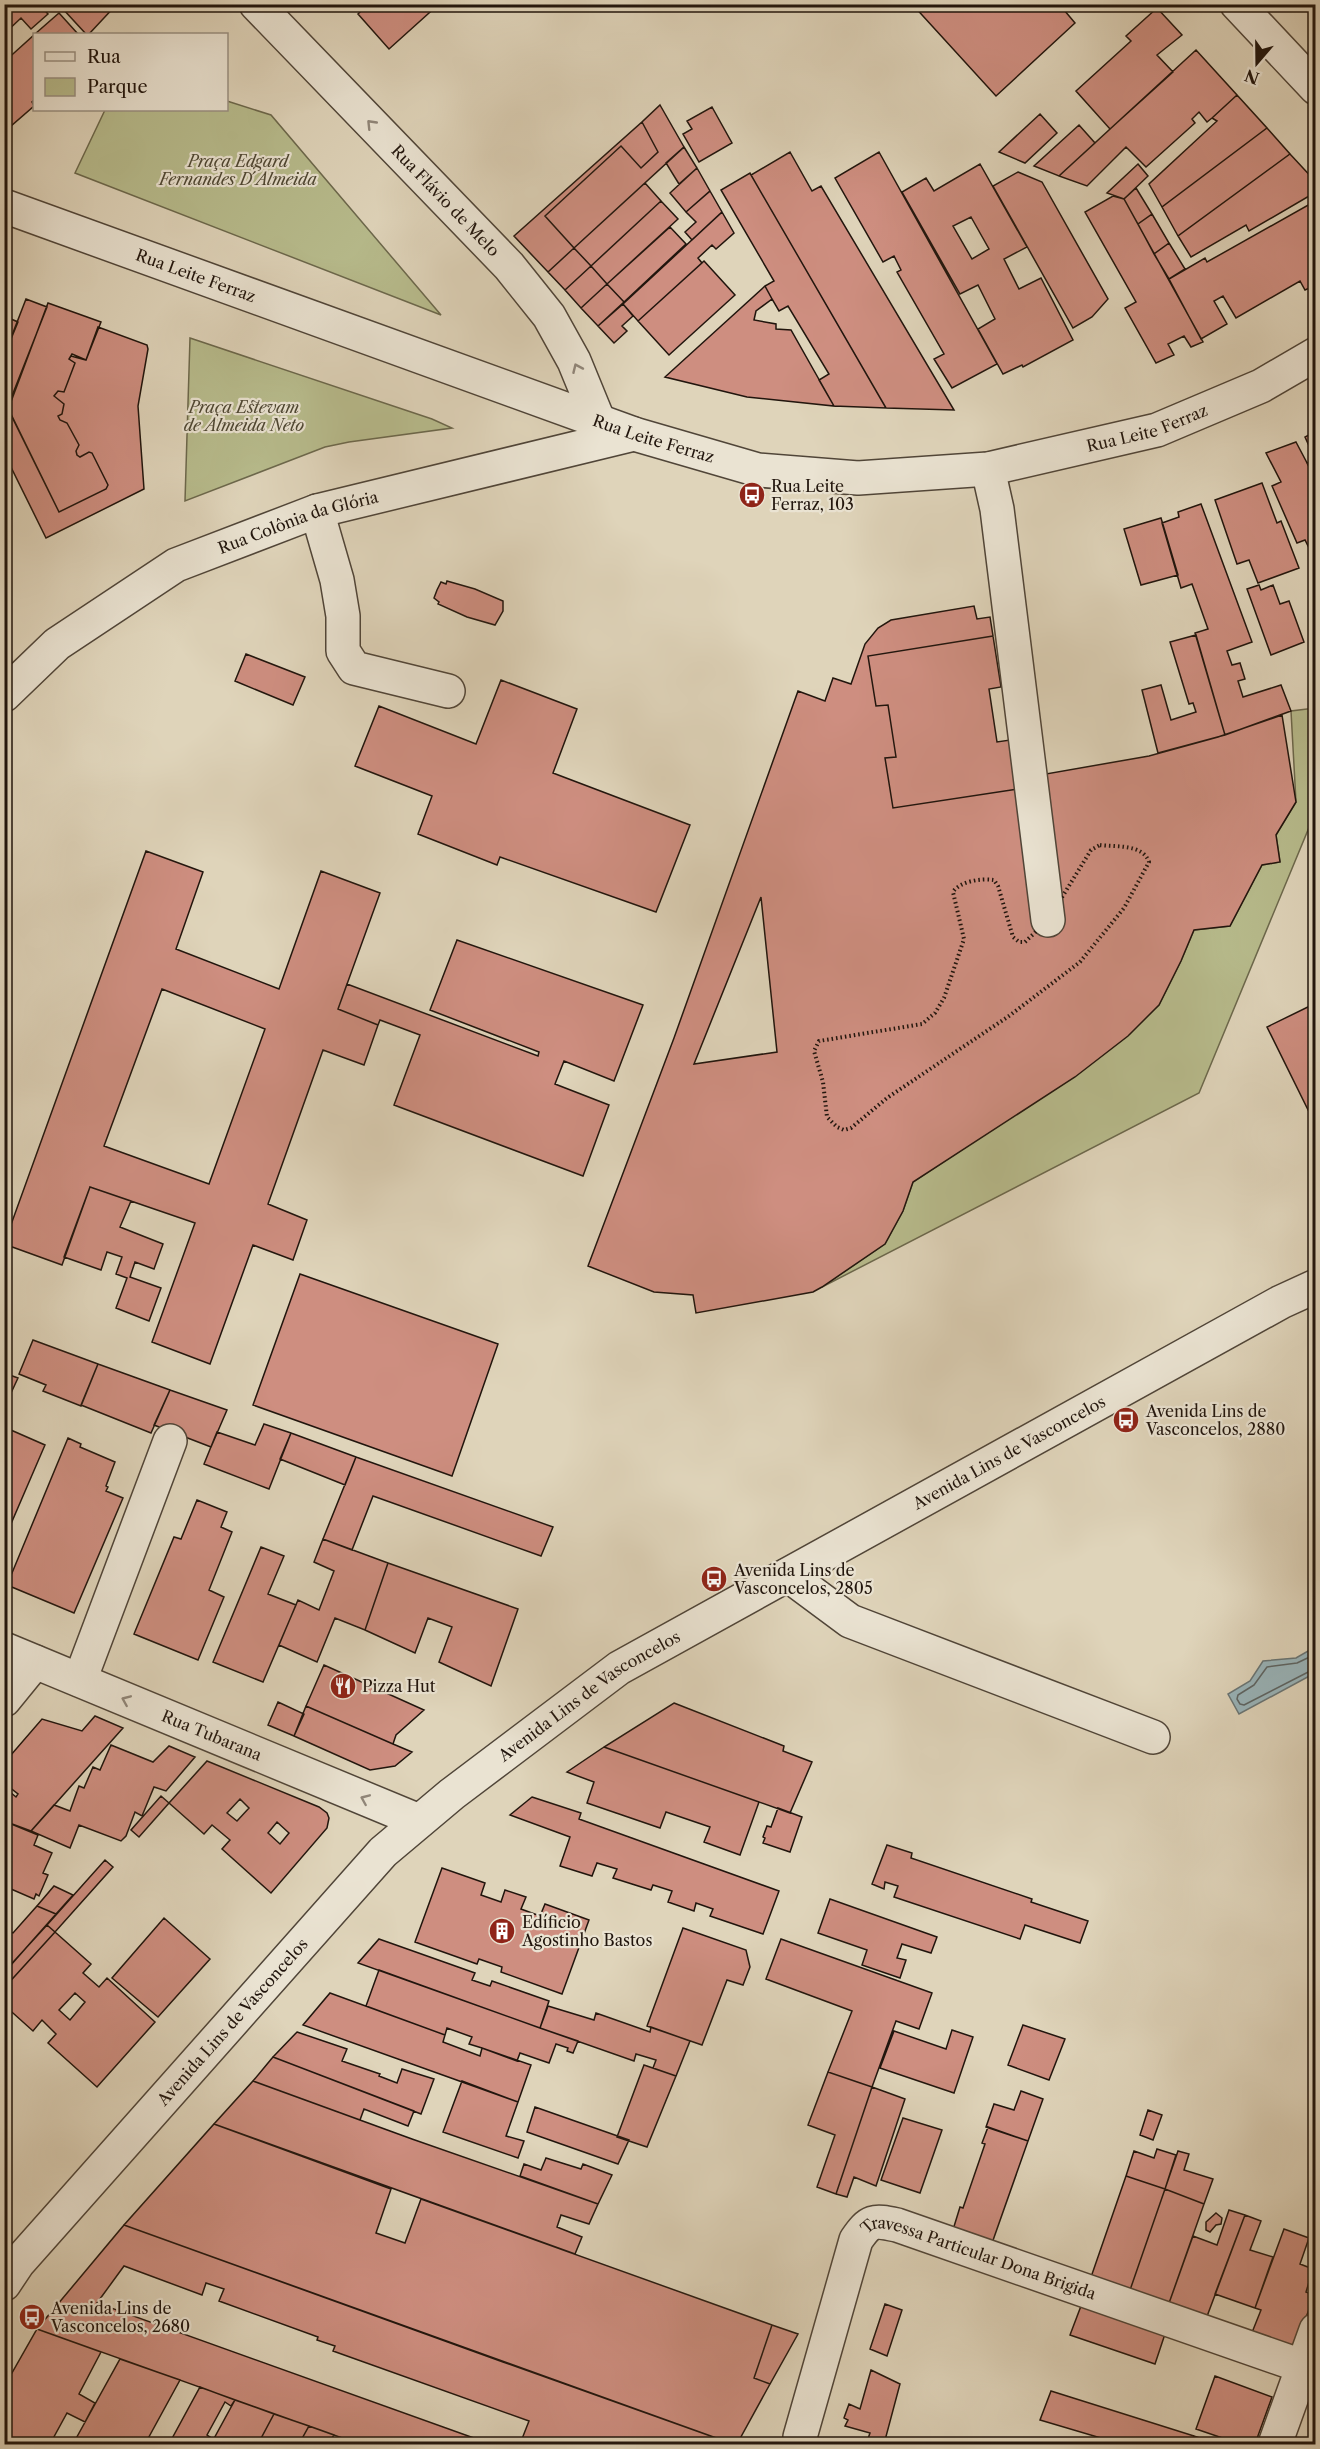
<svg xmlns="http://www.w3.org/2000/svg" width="1320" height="2449" viewBox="0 0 1320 2449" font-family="'Libre Caslon Text',serif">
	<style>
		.green { fill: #b7bb8c; stroke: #6c684c; stroke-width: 1.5 }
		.water { fill: #99b5bb; stroke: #697575; stroke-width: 1.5 }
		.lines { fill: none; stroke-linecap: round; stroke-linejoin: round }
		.shore { stroke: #5d6564; stroke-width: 1.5 }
		.building { fill: #ce8e80; stroke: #21150d; stroke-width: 1.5; fill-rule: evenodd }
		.minor-casing { stroke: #504538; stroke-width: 36 }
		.path { stroke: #21150d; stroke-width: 4; stroke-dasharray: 1.5 3; stroke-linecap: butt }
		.minor { stroke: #eae3d2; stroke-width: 33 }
		.oneway { stroke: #908679 }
		.labels { text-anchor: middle; stroke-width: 4.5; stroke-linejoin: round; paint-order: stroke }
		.park-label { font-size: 16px; font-style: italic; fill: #4e4733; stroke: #eae3d2 }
		.street-label { font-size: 16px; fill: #21150d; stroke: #eae3d2 }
		.poi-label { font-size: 16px; fill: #21150d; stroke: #eae3d2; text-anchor: start }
	</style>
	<rect width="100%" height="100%" fill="#dfd4ba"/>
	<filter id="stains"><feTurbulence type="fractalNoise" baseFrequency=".00333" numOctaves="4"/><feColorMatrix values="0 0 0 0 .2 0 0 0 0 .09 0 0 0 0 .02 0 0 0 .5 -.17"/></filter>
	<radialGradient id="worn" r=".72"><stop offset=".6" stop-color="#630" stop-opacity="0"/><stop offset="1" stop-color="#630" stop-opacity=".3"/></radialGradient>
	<path class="green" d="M227,101L271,115L441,315L75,173L105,110H226Z
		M190,338L432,419L452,428L349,442L325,447L185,501Z
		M1315,708V813L1199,1093L822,1287L885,1244L903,1211L913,1182L999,1125L1159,1005L1181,961L1194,930L1230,926L1262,865L1280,862L1276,835L1296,802L1291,711Z"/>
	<path class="water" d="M1315,1647V1673L1239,1714L1228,1694L1250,1681L1263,1661L1296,1658Z"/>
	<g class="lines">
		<path class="shore" d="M1316,1654L1297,1663L1267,1667L1254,1685L1238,1695L1237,1699L1240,1704L1244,1705L1316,1668"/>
	</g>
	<path class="building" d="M4,4H39L48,14L31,29L21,18L4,34Z
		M69,4H117L89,34H86L63,9Z
		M368,4H439L389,49L358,14Z
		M912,4H1059L1075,23L996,96Z
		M1157,8L1182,35L1157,55L1173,72L1110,129L1076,91L1131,41L1126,36Z
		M59,13L78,34H35Z
		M34,35V100L32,102L34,106L4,132V62Z
		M1196,50L1237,95L1212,118L1207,122L1199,112L1192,119L1195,123L1146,167L1126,147L1087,186L1059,176Z
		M1237,95L1267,128L1162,207L1149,184L1217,121L1212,118Z
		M660,105L684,147L574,248L545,216L621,146L641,168L658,152L642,122Z
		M712,107L732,143L699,162L683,134L692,129L687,121Z
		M1040,114L1057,133L1025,163L999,152Z
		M642,122L658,152L641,168L621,146L545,216L574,248L548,272L514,236Z
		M1079,125L1095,143L1059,176L1034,166Z
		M1267,128L1290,154L1178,236L1162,207Z
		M684,147L697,168L679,184L666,163Z
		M790,152L812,191L821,186L954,410L886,408L751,175Z
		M879,152L997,364L952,388L934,359L944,354L897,272L901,270L894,256L883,262L835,178Z
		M1290,154L1316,182V192L1249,231L1246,225L1191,257L1178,236Z
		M980,164L1027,247L1004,259L1019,289L1041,278L1073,340L1023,367L1022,365L1003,374L978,329L995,319L978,285L960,294L902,192L926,178L934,191ZM971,217L989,249L972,259L953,226Z
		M1138,164L1148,176L1124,199L1107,193Z
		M697,168L710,191L686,212L670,193Z
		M1018,172L1042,182L1108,299L1092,317L1073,328L993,186Z
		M750,173L751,175L886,408L834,406L819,380L829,374L788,306L779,311L772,299L765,286L774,281L721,190Z
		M645,183L661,201L591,266L574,248Z
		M1136,188L1152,214L1138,224L1124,199Z
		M710,191L722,212L692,240L685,232L696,222L686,212Z
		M1113,196L1124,199L1203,342L1191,347L1184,336L1168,344L1174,355L1156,363L1125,308L1136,302L1085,212Z
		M661,201L678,219L607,284L591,266Z
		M1310,204L1316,213V285L1305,290L1300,281L1236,318L1223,296L1214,301L1227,324L1201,339L1169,279L1205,258L1207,262Z
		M722,212L734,233L716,249L712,245L698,258L702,263L638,321L623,304Z
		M1152,214L1169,243L1154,254L1138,224Z
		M670,227L686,244L624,302L607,284Z
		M1169,243L1185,269L1169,279L1154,254Z
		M574,248L591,266L565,290L548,272Z
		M704,261L735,295L669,355L638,321Z
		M591,266L607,284L581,308L565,290Z
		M607,284L624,302L598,326L581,308Z
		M765,286L772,299L756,311L754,320L776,324V329L791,330L834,406L747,397L665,377Z
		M26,299L47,307L10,401V412L59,512L106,489L108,485L92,453L89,452L80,457L77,455L76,451L79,445L67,423L60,420L58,416L62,414L64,404L54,396L58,391L64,392L75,363L69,359L72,354L86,360L98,327L147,345L148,349L138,406L144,489L46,538L4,453V356Z
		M48,303L101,322L86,360L71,356L69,359L75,363L64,392L58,391L54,396L64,404L62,414L58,416L60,420L67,423L79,445L76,451L77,455L80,457L89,452L92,453L108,485L106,489L59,512L12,417L9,407Z
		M623,304L633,316L622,326L627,331L614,343L598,326Z
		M4,316L18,322L4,356Z
		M1316,431V480L1307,463L1315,459L1305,437Z
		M1296,442L1316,480V570L1310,560L1314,558L1305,540L1297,543L1272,486L1281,482L1266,453Z
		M1262,483L1277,523L1281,521L1299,568L1258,583L1249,560L1237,564L1215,500Z
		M1201,504L1252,642L1227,651L1232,665L1240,663L1245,679L1238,681L1243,697L1281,685L1291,711L1225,735L1195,633L1208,629L1192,584L1181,588L1162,523L1179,517L1178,512Z
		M1161,518L1178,575L1141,585L1124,529Z
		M447,581L475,589L503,601V611L495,625L467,617L438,604L439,602L434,598L437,590L441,582L446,584Z
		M1259,585L1261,590L1273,585L1280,604L1289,601L1304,642L1271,655L1247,589Z
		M974,606L977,619L990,617L993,636L868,656L876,706L888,705L896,757L885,758L893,808L1018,789L1017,779L1149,756L1218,737L1282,715L1296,802L1276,835L1280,862L1262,865L1230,926L1194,930L1181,961L1159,1005L1128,1036L1075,1077L913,1182L903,1211L885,1244L822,1287L813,1292L696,1313L693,1295L654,1292L588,1266L674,1038L798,691L825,701L833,678L851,684L865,644L878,628L891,620Z
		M1196,635L1225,735L1158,753L1142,690L1161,685L1171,720L1196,712L1193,703L1189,704L1170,642Z
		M993,636L1001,687L989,689L997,742L1010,740L1018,789L893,808L885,758L896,757L888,705L876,706L868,656Z
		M246,654L305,677L293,705L235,681Z
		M501,680L577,709L553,773L690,825L656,912L500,857L497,865L418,834L432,796L355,766L379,706L476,744Z
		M146,851L203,872L176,949L279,989L321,871L380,893L338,1009L378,1025L364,1065L323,1050L268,1204L307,1220L293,1260L253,1245L210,1364L152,1342L195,1223L90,1187L62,1265L4,1244ZM162,989L265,1029L209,1184L104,1146Z
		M761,897L777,1052L694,1064Z
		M457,940L643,1005L614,1081L564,1061L555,1084L609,1105L583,1176L394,1105L420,1035L380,1020L378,1025L338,1009L347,984L538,1056L539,1052L430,1010Z
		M1316,1003V1126L1267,1027Z
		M90,1187L131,1201L120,1227L163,1244L154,1269L135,1262L130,1277L161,1288L149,1321L116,1308L127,1278L116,1274L122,1257L107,1252L101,1270L64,1257Z
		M300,1274L498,1344L452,1476L253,1405Z
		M33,1340L98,1364L81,1406L43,1391L46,1385L19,1374Z
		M98,1364L170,1390L151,1433L81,1405Z
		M4,1373L18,1378L4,1408Z
		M170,1390L227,1410L211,1447L154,1425Z
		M264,1424L291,1433L269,1489L204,1464L217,1432L255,1445Z
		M4,1427L45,1445L4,1540Z
		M291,1433L356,1457L345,1485L280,1459Z
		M68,1438L81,1444L80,1447L115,1462L106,1486L108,1487L106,1491L123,1498L74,1613L7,1585Z
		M356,1457L553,1527L541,1556L373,1496L352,1550L323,1539Z
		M197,1500L227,1512L221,1527L232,1532L209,1590L224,1597L198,1660L134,1634L174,1537L181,1539Z
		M323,1539L388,1563L365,1630L335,1618L317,1662L279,1645L298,1600L319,1610L334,1571L314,1562Z
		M261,1547L284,1556L268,1594L296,1605L263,1682L213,1662Z
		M388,1563L518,1609L491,1686L439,1662L452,1627L428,1618L415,1653L365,1630Z
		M324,1665L424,1710L396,1735L393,1744L306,1706Z
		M278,1702L304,1714L294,1736L268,1725Z
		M674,1703L784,1746L783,1751L812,1762L790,1813L604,1747Z
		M306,1706L393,1744L412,1752L395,1766L370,1770L294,1736Z
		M95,1716L123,1728L31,1831L4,1821V1787L16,1797L18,1794L4,1783V1763L42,1719L82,1731Z
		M111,1745L153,1762L169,1746L195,1757L166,1791L154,1787L142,1816L135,1812L126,1836L121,1841L79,1825L70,1848L31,1831L54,1805L70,1811L79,1786L84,1788L93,1767L100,1770Z
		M604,1747L759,1802L740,1855L704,1842L710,1827L666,1812L660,1828L587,1803L594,1782L567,1772Z
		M207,1761L319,1807L327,1813L329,1818L327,1828L271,1893L222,1849L230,1840L212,1825L204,1834L169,1803ZM240,1799L249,1808L237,1821L227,1813ZM277,1822L289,1833L280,1844L268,1833Z
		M161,1796L169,1803L139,1837L131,1830Z
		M532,1797L581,1813L579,1819L779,1891L763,1934L710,1916L713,1909L696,1903L694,1911L668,1902L672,1891L653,1885L651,1890L613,1878L617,1869L597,1863L592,1876L560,1866L570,1837L510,1815Z
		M778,1808L802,1817L790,1852L763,1843L765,1838L763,1837L767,1826L771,1827Z
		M4,1821L38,1835L34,1845L52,1853L43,1873L48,1875L39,1896L36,1894L34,1899L4,1886Z
		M887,1845L912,1853L911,1858L1032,1899L1031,1902L1088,1921L1080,1943L1025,1925L1020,1939L894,1897L898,1886L885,1882L884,1889L872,1884Z
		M105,1860L113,1867L55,1932L47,1925Z
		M442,1868L485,1883L481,1895L501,1902L505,1890L526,1897L521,1909L540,1916L545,1904L589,1920L562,1994L501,1972L502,1967L479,1959L477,1964L415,1942Z
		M54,1886L73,1895L56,1914L37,1906Z
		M830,1899L937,1937L931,1953L902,1944L897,1958L906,1960L900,1978L862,1965L867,1950L818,1933Z
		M37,1906L56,1914L10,1966L4,1963V1930L13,1933Z
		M164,1918L210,1959L158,2017L112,1978Z
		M47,1925L55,1932L4,1988V1972Z
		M683,1928L746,1950L750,1967L743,1985L727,1980L702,2045L647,2026Z
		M55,1932L91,1964L83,1973L99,1987L107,1978L155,2022L97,2087L48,2043L56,2034L42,2020L33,2031L4,2005V1988ZM75,1993L85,2002L70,2020L59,2010Z
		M379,1939L475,1973L472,1980L490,1986L492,1981L549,2001L540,2028L358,1963Z
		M781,1939L932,1993L919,2029L896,2021L872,2087L828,2072L852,2011L766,1979Z
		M379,1970L540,2028L578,2041L573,2053L567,2051L568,2048L556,2044L549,2063L520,2053L517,2061L482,2048L469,2044L472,2037L447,2028L445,2035L366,2006Z
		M330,1993L445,2035L443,2042L480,2056L482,2048L531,2065L518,2102L303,2025Z
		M548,2006L594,2020L596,2013L650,2032L651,2027L690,2041L676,2076L653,2068L656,2060L636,2054L634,2061L540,2028Z
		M1023,2025L1065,2039L1049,2080L1008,2065Z
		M952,2030L973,2037L954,2093L880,2068L894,2031L946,2049Z
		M297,2032L347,2049L342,2061L380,2074L379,2076L397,2083L402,2069L434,2079L421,2114L273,2057Z
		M273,2057L414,2111L408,2126L364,2109L360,2120L253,2081Z
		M644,2065L676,2076L647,2147L617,2137Z
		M828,2072L872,2087L836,2194L817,2187L835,2135L808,2125Z
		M253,2081L412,2139L598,2204L589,2224L561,2215L557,2227L582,2237L575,2254L214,2124Z
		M462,2081L518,2102L506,2136L524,2141L518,2158L443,2132Z
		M872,2087L905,2099L876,2186L854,2177L847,2197L836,2194Z
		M1021,2091L1043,2099L1028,2141L986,2127L994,2104L1014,2110Z
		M535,2107L629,2140L618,2164L527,2132Z
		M1148,2110L1162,2115L1153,2140L1140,2135Z
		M903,2118L942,2130L920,2193L881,2180Z
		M214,2124L391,2189L376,2233L405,2243L421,2199L772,2325L754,2378L770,2384L737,2444H733L124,2225Z
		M988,2127L1028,2141L991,2246L952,2233L960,2207L963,2208L985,2144L982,2143Z
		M1157,2149L1176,2155L1165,2189L1126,2176L1134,2151L1154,2158Z
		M1178,2151L1189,2154L1184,2170L1213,2179L1204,2204L1165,2189Z
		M546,2158L581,2169L583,2164L612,2175L598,2204L520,2176L524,2164L541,2170Z
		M1126,2176L1165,2189L1129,2293L1090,2280Z
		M1165,2189L1204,2204L1168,2306L1129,2293Z
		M1229,2210L1245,2215L1206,2319L1168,2306L1193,2236L1217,2245Z
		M1216,2213L1222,2218L1221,2224L1216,2225L1210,2232L1206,2230V2222Z
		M1245,2215L1261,2221L1250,2250L1273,2257L1255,2308L1215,2294Z
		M124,2225L503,2362L733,2444H520L529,2421L333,2351L335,2346L317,2340L318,2337L219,2301L224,2289L206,2283L202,2295L124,2266L97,2303L485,2442L486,2439L503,2444H359L37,2329Z
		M1284,2229L1309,2238L1300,2264L1313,2269L1306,2292L1314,2295L1295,2349L1251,2335L1261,2310L1255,2308Z
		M885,2304L902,2310L887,2356L870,2349Z
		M1081,2306L1165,2334L1155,2364L1070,2335Z
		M772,2325L798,2334L770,2384L754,2378Z
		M37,2329L101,2352L79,2394L95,2403L85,2422L67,2413L50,2444H4V2387Z
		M120,2359L180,2380L145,2444H73Z
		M871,2370L900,2384L884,2444H866L870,2433L845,2426L848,2420L844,2418L849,2404L860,2409Z
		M1215,2376L1272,2397L1255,2444H1240L1196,2429Z
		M200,2387L235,2400L231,2406L225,2402L207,2435L210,2437L206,2444H169Z
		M1051,2391L1194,2436L1191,2444H1121L1040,2420Z
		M235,2400L274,2414L258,2444H211Z
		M274,2414L309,2426L299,2444H258Z
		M309,2426L334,2435L328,2444H299Z
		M1194,2436L1217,2444H1191Z"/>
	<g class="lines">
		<defs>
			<g id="minor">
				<path id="s1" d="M256,4L509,266L549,316L574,361L599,422"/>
				<path d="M1237,4L1316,88"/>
				<path id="s2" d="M4,206L634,434L758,470L858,478L988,469L1157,430L1261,386L1316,354"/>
				<path d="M988,469L997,509L1048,920"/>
				<path d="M317,511L337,580L343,616V651L354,668L448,691"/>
				<path id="s3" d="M4,695L57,644L176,565L317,511L634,434"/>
				<path d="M788,1575L850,1621L1153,1737"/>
				<path id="s4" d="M4,1649L419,1821"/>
				<path d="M80,1680L170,1441"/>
				<path d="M4,1700L35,1662"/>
				<path id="s5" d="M4,2284L18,2263L383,1852L452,1794L619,1668L1281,1302L1316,1286"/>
				<path id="s6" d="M800,2437L856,2240C870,2220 873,2220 897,2225L1316,2371"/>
				<path d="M1275,2444L1316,2330"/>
			</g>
		</defs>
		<use href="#minor" class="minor-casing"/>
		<path class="path" d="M1100,845C1116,847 1143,844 1149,862L1124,908L1080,962L1009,1016L887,1098L851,1128L844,1130L837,1127L827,1117L823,1082L814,1051L819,1041L922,1024L935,1013L944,998L964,939L953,892C960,881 982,878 994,880L998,886L1013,937L1019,942H1025L1048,920L1091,850Z"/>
		<use href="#minor" class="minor"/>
	</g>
	<defs><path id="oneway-chevron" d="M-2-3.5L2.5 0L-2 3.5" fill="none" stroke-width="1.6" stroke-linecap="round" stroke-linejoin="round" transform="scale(1.5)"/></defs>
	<g class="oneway">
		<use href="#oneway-chevron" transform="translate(371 124) rotate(-134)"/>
		<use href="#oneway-chevron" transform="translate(577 368) rotate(-114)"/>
		<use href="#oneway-chevron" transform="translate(126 1700) rotate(-157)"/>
		<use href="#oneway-chevron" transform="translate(365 1799) rotate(-157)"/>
	</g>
	<defs>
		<symbol id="bus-disc" viewBox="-11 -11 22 22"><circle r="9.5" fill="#8f2418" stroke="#eae3d2"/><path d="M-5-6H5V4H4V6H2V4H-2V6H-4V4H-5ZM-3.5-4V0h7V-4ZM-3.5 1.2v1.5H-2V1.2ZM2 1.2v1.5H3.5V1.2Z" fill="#fff"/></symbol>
		<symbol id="restaurant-disc" viewBox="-11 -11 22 22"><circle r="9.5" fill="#8f2418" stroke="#eae3d2"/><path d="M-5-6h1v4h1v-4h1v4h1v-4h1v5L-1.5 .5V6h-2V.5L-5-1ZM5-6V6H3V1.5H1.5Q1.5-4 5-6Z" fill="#fff"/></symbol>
		<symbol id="building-disc" viewBox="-11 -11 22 22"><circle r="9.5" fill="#8f2418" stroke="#eae3d2"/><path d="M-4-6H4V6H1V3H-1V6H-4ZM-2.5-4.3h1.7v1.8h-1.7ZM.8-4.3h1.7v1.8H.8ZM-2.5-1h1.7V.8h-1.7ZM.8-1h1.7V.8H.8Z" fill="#fff"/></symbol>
	</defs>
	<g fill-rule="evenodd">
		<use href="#bus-disc" x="737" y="480" width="30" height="30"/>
		<use href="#bus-disc" x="1111" y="1405" width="30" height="30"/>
		<use href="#bus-disc" x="699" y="1564" width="30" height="30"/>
		<use href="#restaurant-disc" x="328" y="1671" width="30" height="30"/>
		<use href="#building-disc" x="487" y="1916" width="30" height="30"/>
		<use href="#bus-disc" x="17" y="2302" width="30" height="30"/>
	</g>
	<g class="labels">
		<g class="park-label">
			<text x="238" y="167">Praça Edgard<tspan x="238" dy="18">Fernandes D´Almeida</tspan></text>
			<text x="244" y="413">Praça Estevam<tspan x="244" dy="18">de Almeida Neto</tspan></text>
		</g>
		<g class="street-label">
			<text dy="6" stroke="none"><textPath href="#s1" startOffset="273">Rua Flávio de Melo</textPath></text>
			<text dy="6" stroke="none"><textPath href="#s2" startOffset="204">Rua Leite Ferraz</textPath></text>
			<text dy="6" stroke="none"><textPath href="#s2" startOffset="1194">Rua Leite Ferraz</textPath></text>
			<text dy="6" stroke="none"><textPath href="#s2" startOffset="690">Rua Leite Ferraz</textPath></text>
			<text dy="6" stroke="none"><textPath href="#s3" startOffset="346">Rua Colônia da Glória</textPath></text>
			<text dy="6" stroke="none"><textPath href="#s5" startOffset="1320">Avenida Lins de Vasconcelos</textPath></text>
			<text dy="6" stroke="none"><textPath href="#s5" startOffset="834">Avenida Lins de Vasconcelos</textPath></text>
			<text dy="6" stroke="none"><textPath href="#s4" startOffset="225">Rua Tubarana</textPath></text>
			<text dy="6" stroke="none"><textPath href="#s5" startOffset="348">Avenida Lins de Vasconcelos</textPath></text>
			<text dy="6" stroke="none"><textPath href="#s6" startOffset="340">Travessa Particular Dona Brigida</textPath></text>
		</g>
		<g class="poi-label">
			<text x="771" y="492">Rua Leite<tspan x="771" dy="18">Ferraz, 103</tspan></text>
			<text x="1146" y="1417">Avenida Lins de<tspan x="1146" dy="18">Vasconcelos, 2880</tspan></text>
			<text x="734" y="1576">Avenida Lins de<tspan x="734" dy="18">Vasconcelos, 2805</tspan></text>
			<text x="362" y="1692">Pizza Hut</text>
			<text x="522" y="1928">Edíficio<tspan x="522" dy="18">Agostinho Bastos</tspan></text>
			<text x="51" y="2314">Avenida Lins de<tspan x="51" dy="18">Vasconcelos, 2680</tspan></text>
		</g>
	</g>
	<rect width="1320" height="2449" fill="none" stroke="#dfd4ba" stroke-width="24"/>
	<rect x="6" y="6" width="1308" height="2437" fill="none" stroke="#21150d" stroke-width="3"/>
	<rect x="12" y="12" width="1296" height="2425" fill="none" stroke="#21150d" stroke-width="1.5"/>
	<rect x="33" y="33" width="195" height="78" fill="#eae3d2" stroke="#9a9183" stroke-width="1.5"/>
	<rect x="45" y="52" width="30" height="9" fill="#eae3d2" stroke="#9a9183" stroke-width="1.5"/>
	<text x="87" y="63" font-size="18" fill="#21150d">Rua</text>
	<rect x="45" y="78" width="30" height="18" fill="#b7bb8c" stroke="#9a9183" stroke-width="1.5"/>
	<text x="87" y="93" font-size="18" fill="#21150d">Parque</text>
	<g transform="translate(1257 63) rotate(200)" stroke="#eae3d2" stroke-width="4.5" paint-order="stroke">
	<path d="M0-4.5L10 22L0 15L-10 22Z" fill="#21150d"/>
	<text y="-9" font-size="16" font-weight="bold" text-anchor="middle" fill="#21150d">N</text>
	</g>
	<rect width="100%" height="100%" filter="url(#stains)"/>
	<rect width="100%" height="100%" fill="url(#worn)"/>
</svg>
